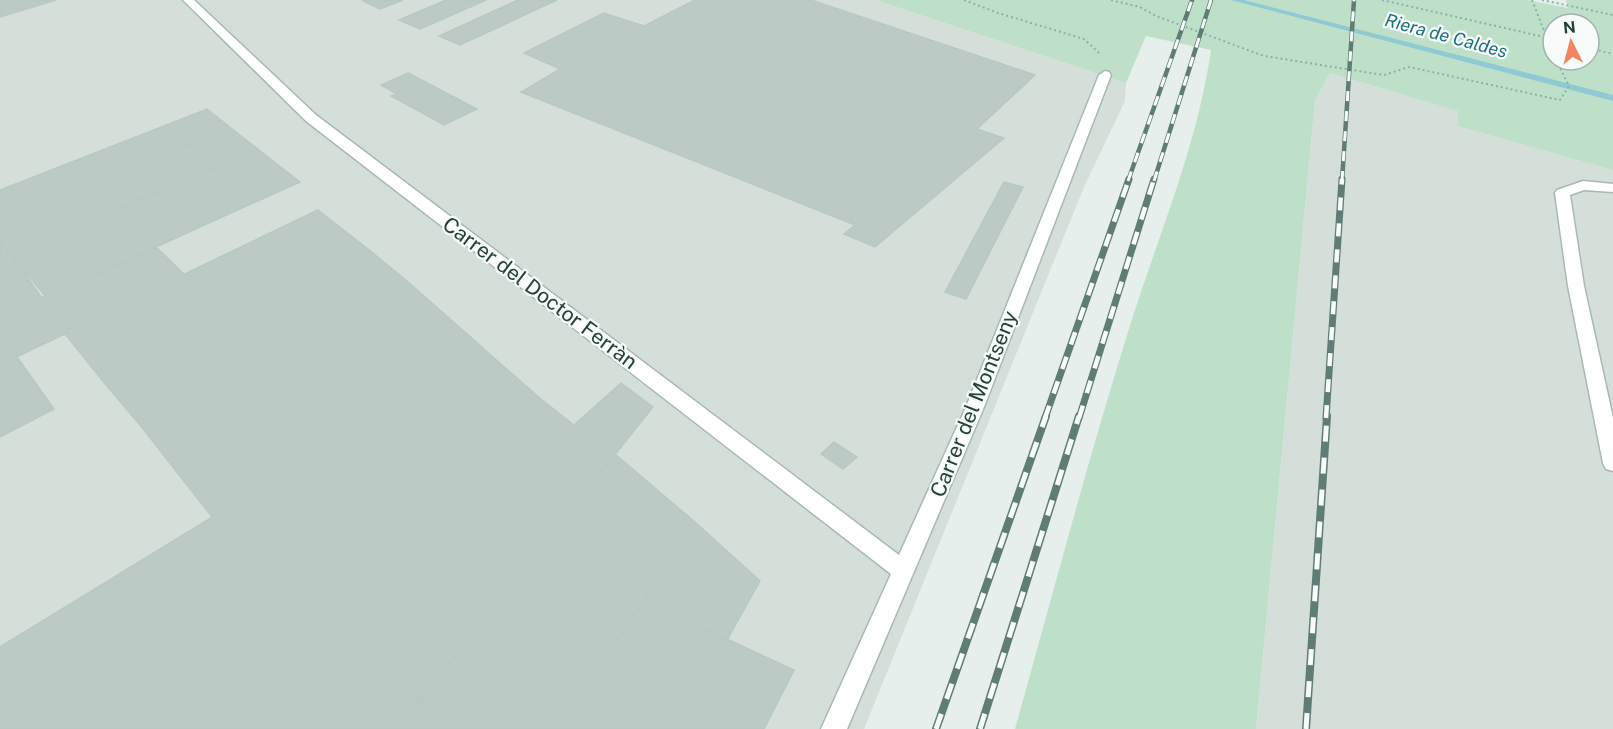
<svg xmlns="http://www.w3.org/2000/svg" width="1613" height="729" viewBox="0 0 1613 729" font-family="'Public Sans',sans-serif">
	<style>
		.built { fill: #d4dfda }
		.green { fill: #bfe0c8; fill-rule: evenodd }
		.lines { fill: none; stroke-linecap: round; stroke-linejoin: round }
		.stream { fill: #8ec9d4; fill-rule: evenodd }
		.building { fill: #bbcac4; stroke: #b8c9c2; stroke-width: 1.5 }
		.minor-casing { stroke: #a8b8b2; stroke-width: 3 }
		.path { stroke: #86b3a5; stroke-width: 2; stroke-dasharray: 2 3; stroke-linecap: butt }
		.minor { fill: #fff; fill-rule: evenodd }
		.rail-far2-casing { stroke: #5f7d75; stroke-width: 4.5 }
		.rail-far1-casing { stroke: #5f7d75; stroke-width: 7 }
		.rail-casing { stroke: #5f7d75; stroke-width: 8 }
		.rail-far2 { stroke: #f7fbf9; stroke-width: 3; stroke-dasharray: 10; stroke-linecap: butt }
		.rail-far1 { stroke: #f7fbf9; stroke-width: 4.5; stroke-dasharray: 13; stroke-linecap: butt }
		.rail { stroke: #f7fbf9; stroke-width: 5; stroke-dasharray: 16; stroke-linecap: butt }
		.labels { text-anchor: middle; stroke-width: 4.5; stroke-linejoin: round; paint-order: stroke }
		.far-water-label { font-size: 18px; font-style: italic; fill: #1c6f80; stroke: #f7fbf9 }
		.street-label { font-size: 21px; fill: #24423a; stroke: #f7fbf9 }
	</style>
	<rect width="100%" height="100%" fill="#e6efeb"/>
	<path class="built" d="M0,0H875L1126,83L1125,101L1084,187L864,729H0Z
		M1330,73L1459,111V126L1613,170V729H1256L1315,100Z"/>
	<path class="green" d="M875,0H1527L1568,8L1566,0H1613V170L1458,126V111L1330,73L1315,100L1256,729H1015C1052,597 1087,463 1128,332C1157,238 1197,148 1211,50L1146,36L1126,83ZM1553,24H1589V60H1553Z"/>
	<g class="lines">
		<path class="stream" d="M1231,0H1244L1613,95V101Z"/>
	</g>
	<path class="building" d="M0,0H56L0,17Z
		M367,0H403L380,9L363,1Z
		M446,0H486L420,29L399,20Z
		M518,0H557L460,45L439,36Z
		M695,0H811L1035,75L977,129L1004,138L875,247L844,234L855,225L521,92L560,69L524,53L604,13L644,26Z
		M408,73L477,109L444,125L391,96L397,94L381,85Z
		M207,109L231,128L0,221V190Z
		M231,128L259,150L11,254L0,242V221Z
		M259,150L300,182L200,227L160,191Z
		M1004,182L1023,187L966,299L945,292Z
		M160,191L200,227L46,297L11,254Z
		M318,210L368,249L267,301L220,257Z
		M0,242L17,262L0,269Z
		M157,248L184,274L68,330L46,297Z
		M368,249L407,281L140,425L106,385Z
		M220,257L267,301L106,385L65,334L69,332L68,330Z
		M17,262L41,297L0,316V269Z
		M407,281L485,350L212,517L140,425Z
		M41,297H46L69,332L0,365V316Z
		M485,350L542,400L53,729H0V647Z
		M17,357L54,409L0,437V365Z
		M621,383L653,407L420,699L302,562L542,400L574,425Z
		M834,442L857,457L843,469L821,454Z
		M615,454L696,523L557,729H397Z
		M696,523L760,581L727,640L644,601Z
		M302,562L420,699L397,729H347L305,692L253,729H53Z
		M644,601L794,670L764,729H557Z
		M305,692L347,729H253Z"/>
	<g class="lines">
		<defs>
			<path id="minor" d="M183,0H194L316,115L899,555L966,407L1099,75L1105,71L1109,72L1111,75L984,407L847,729H821L891,574L306,121Z
				M1583,181L1613,184V192L1584,190L1570,195L1584,286L1613,418V471L1606,469L1603,463L1568,286L1555,193L1557,190Z"/>
		</defs>
		<use href="#minor" class="minor-casing"/>
		<path class="path" d="M964,0L998,13L1084,39L1099,53
			M1111,0L1140,7L1156,16L1264,56L1384,75L1409,67L1560,100L1569,86L1556,60
			M1382,0L1553,39
			M1532,0L1553,54
			M1542,0L1613,15
			M1589,48L1613,54"/>
		<use href="#minor" class="minor"/>
		<defs>
			<path id="rail-far2" d="M1128,181L1192,0
				M1154,181L1211,0
				M1342,181L1354,0"/>
			<path id="rail-far1" d="M1045,418L1129,179
				M1079,418L1154,179
				M1326,418L1342,179"/>
			<path id="rail" d="M936,729L1046,416
				M980,729L1079,416
				M1306,729L1327,416"/>
		</defs>
		<use href="#rail-far2" class="rail-far2-casing"/>
		<use href="#rail-far1" class="rail-far1-casing"/>
		<use href="#rail" class="rail-casing"/>
		<use href="#rail-far2" class="rail-far2"/>
		<use href="#rail-far1" class="rail-far1"/>
		<use href="#rail" class="rail"/>
	</g>
	<g class="labels">
		<g class="far-water-label">
			<text transform="translate(1446 36) rotate(15)" y="6">Riera de Caldes</text>
		</g>
		<g class="street-label">
			<text transform="translate(540 293) rotate(37)" y="7">Carrer del Doctor Ferràn</text>
			<text transform="translate(974 404) rotate(-68)" y="7">Carrer del Montseny</text>
		</g>
	</g>
	<g transform="translate(1571 42) rotate(354)"><circle r="28" fill="#f7fbf9" stroke="#a3b1ad" stroke-width="1.5"/>
	<path d="M0-4.5L10 22L0 15L-10 22Z" fill="#f4845f"/>
	<text y="-9" font-size="16" font-weight="bold" text-anchor="middle" fill="#24423a">N</text>
	</g>
</svg>
